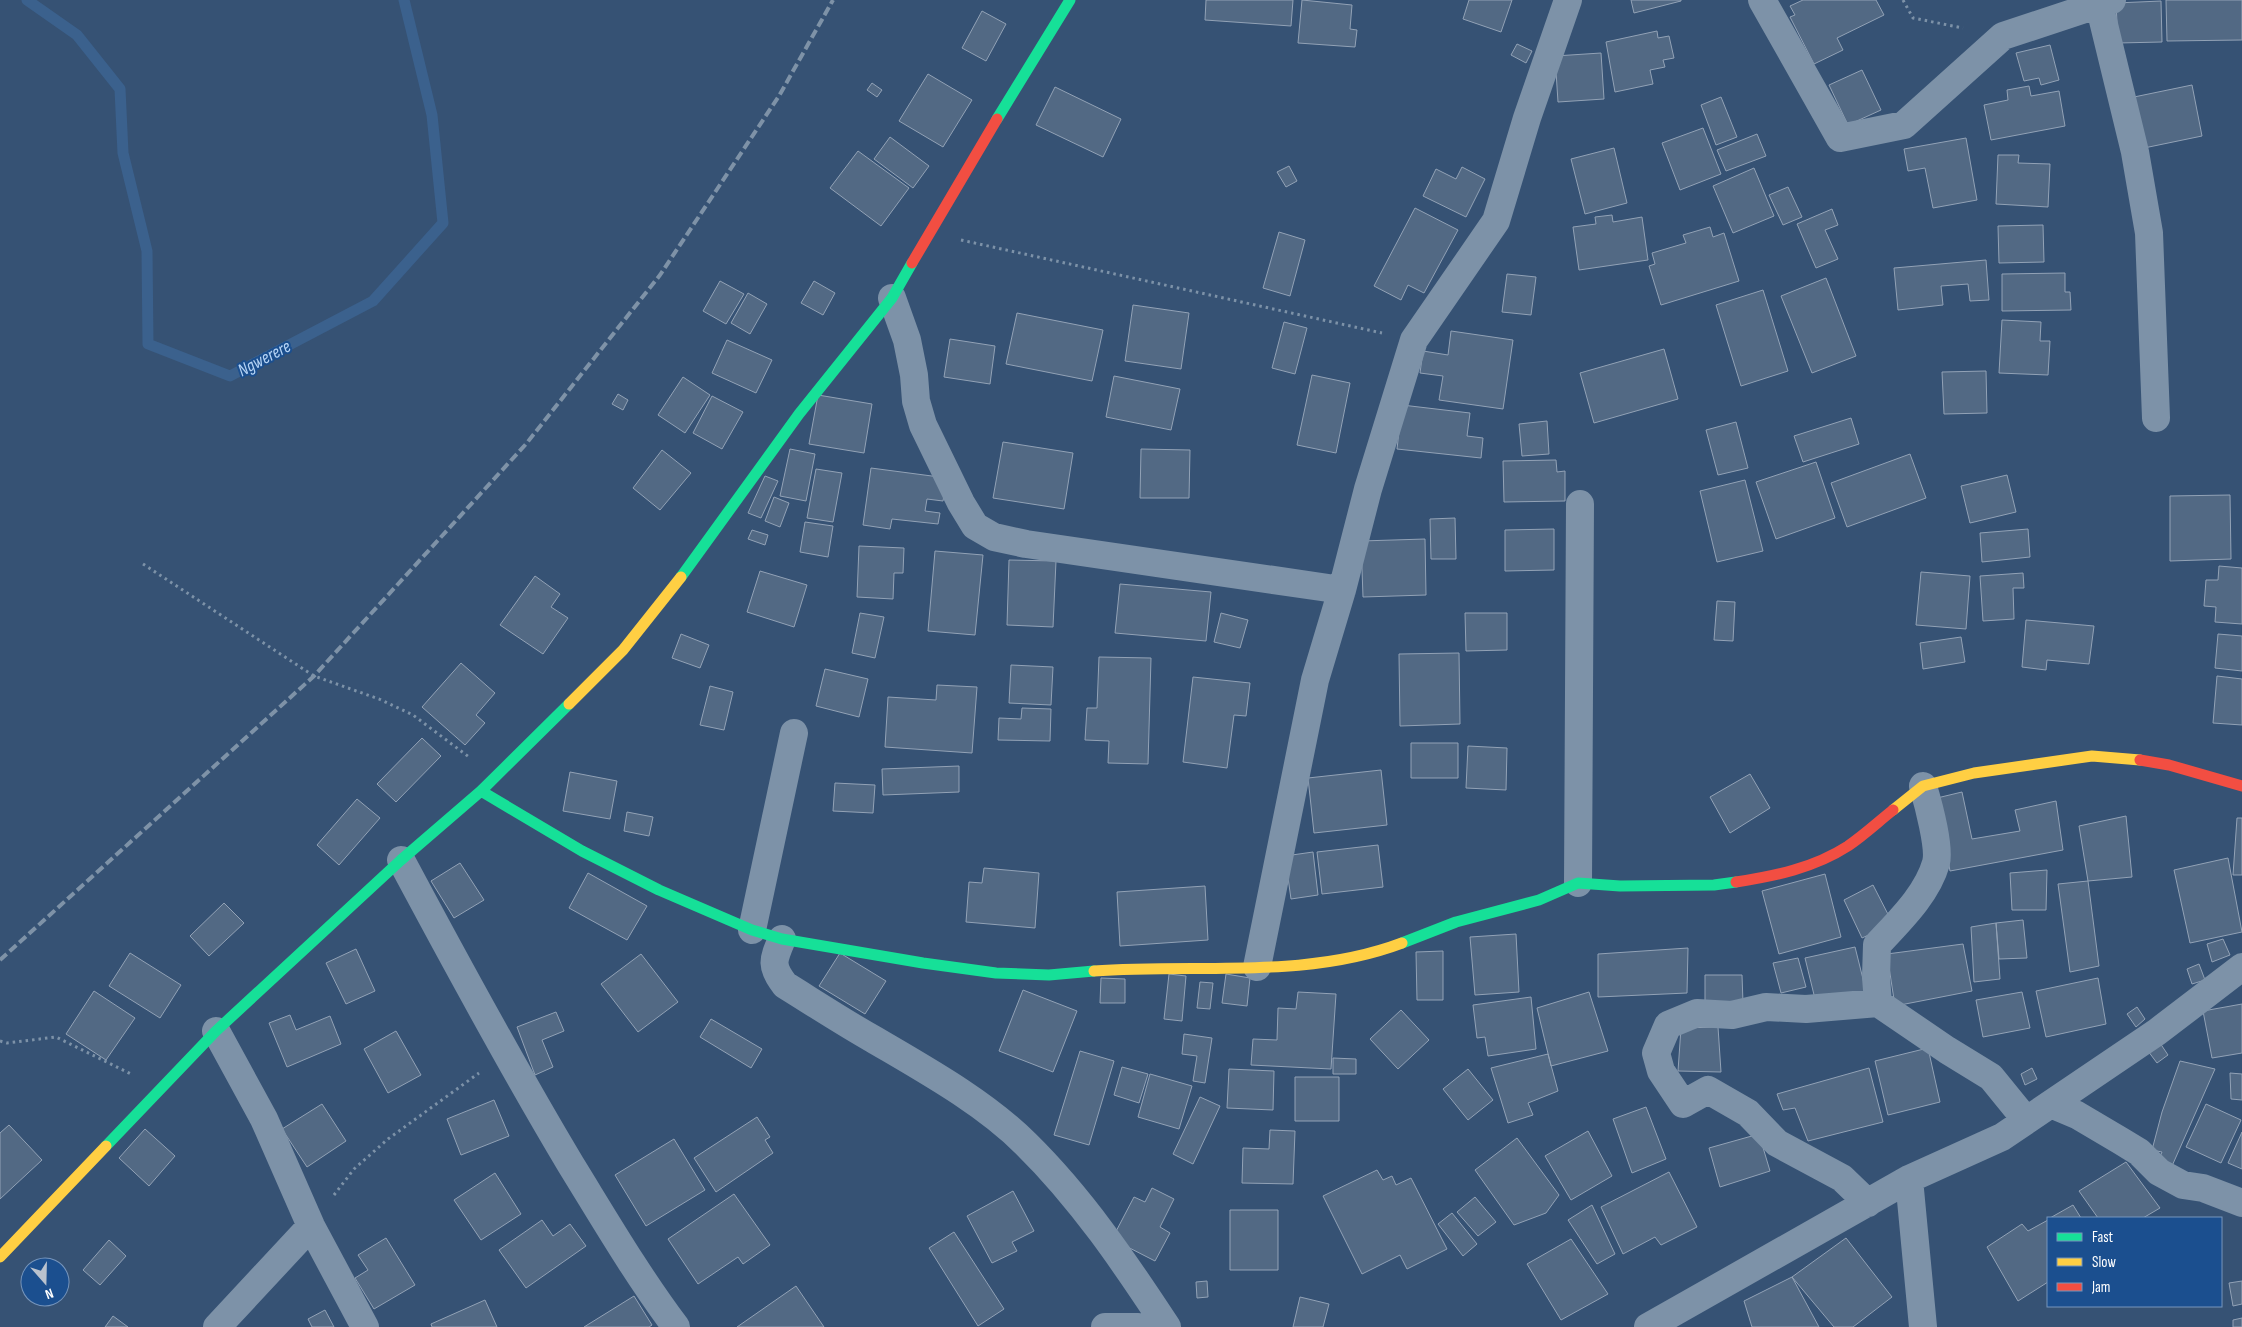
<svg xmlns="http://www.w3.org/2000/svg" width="2242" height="1327" viewBox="0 0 2242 1327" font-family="'Sofia Sans Condensed',sans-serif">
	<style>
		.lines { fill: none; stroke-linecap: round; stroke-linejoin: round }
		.stream { stroke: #3b618d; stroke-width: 11 }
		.building { fill: #526984; stroke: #92a2b6 }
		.path { stroke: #7d92a8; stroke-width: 3; stroke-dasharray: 2.5 4; stroke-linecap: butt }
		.street { stroke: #7d92a8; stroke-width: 28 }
		.fast { stroke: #16e098; stroke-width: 11 }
		.slow { stroke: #ffcf43; stroke-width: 11 }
		.jam { stroke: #f24e42; stroke-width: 11 }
		.rail { stroke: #7e92a7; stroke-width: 4; stroke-dasharray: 9 4; stroke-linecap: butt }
		.labels { text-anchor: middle; stroke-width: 4; stroke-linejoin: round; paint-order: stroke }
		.water-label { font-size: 18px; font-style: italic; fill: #b5d3f5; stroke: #1b4f8f }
	</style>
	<rect width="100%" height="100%" fill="#365274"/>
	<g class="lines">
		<path class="stream" d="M27,0L77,35L120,89L123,153L147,251L148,344L230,376L373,301L443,223L432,115L404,0"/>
	</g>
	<path class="building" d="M1206,0H1293L1291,26L1205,20Z
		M1302,0L1352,5L1350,29L1357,30L1355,47L1298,43Z
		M1469,0H1512L1501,32L1463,19Z
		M1631,0H1681V1L1634,13Z
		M1803,0H1876L1884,15L1837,38L1843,50L1814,64L1790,17L1795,15L1790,6Z
		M2166,0H2242V40L2167,41Z
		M2161,1L2162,42L2118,43L2116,3Z
		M982,11L1006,24L986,61L962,48Z
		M1657,31L1658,38L1669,36L1674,58L1663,60L1665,67L1650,70L1653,84L1615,92L1606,42Z
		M1517,44L1532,51L1526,63L1511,55Z
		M2050,45L2059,80L2041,85L2039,78L2024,81L2016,53Z
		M1601,53L1604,99L1558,102L1555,56Z
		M1862,70L1881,110L1848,125L1829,85Z
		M928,74L972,100L943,147L899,121Z
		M872,83L882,90L877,97L867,90Z
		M2192,85L2202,136L2144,148L2134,97Z
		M2029,86L2031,96L2059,91L2065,126L1991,140L1984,105L2008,100L2007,90Z
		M1055,87L1121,119L1103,157L1036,125Z
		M1721,97L1737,137L1716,145L1701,105Z
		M1703,128L1721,174L1680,190L1662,143Z
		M1757,134L1766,156L1726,171L1717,150Z
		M890,137L929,166L913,188L874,159Z
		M1966,138L1977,200L1933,208L1925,168L1908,171L1904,149Z
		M1614,148L1627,203L1585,214L1571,159Z
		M858,151L909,188L881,226L830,188Z
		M1998,155H2019L2018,163L2050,164L2048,207L1996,204Z
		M1289,166L1297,181L1286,187L1277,172Z
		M1462,167L1485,179L1466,217L1423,196L1436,169L1456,179Z
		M1754,168L1774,216L1733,233L1713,186Z
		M1788,187L1802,217L1783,225L1769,195Z
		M1415,208L1458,230L1424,293L1408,285L1401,300L1374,286Z
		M1832,209L1838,225L1825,230L1838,259L1816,268L1797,224Z
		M1612,215L1613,222L1642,217L1648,260L1579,270L1573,227L1596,224L1595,217Z
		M2043,225L2044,262L1999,263L1998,226Z
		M1710,227L1713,237L1724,233L1739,281L1661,305L1649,266L1655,264L1652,253L1686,243L1683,235Z
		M1279,232L1305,240L1290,296L1263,288Z
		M1986,260L1989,300L1970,301L1968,284L1941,286L1943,305L1898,310L1894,268Z
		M2065,273V292H2070L2071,310L2002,311V274Z
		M1507,274L1536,277L1531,315L1502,312Z
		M1826,278L1856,356L1812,373L1781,296Z
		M720,281L744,294L726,324L703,311Z
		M814,281L835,293L823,315L801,303Z
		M1763,290L1788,371L1741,386L1716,305Z
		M748,293L767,304L750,334L731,323Z
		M1133,305L1189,313L1181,369L1125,361Z
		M1017,313L1103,330L1092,381L1006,364Z
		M2002,320L2041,322L2040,341H2050L2048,375L1999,373Z
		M1284,322L1307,328L1295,374L1272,368Z
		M1451,331L1513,340L1503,409L1439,400L1443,376L1420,373L1423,351L1448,355Z
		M950,339L995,346L990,384L944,377Z
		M727,340L772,360L756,393L712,373Z
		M1664,349L1678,399L1594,423L1580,373Z
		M1986,371L1987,413L1944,414L1942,372Z
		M1312,375L1350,383L1336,453L1297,445Z
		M1114,376L1180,389L1171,430L1106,417Z
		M683,377L710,395L685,433L658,415Z
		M618,394L628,400L623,410L612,404Z
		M818,395L872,404L864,453L809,444Z
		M712,396L743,412L722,449L693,433Z
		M1402,405L1470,413L1467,436L1483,438L1481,458L1397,449Z
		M1851,418L1859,444L1803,462L1794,436Z
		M1547,421L1549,454L1522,456L1519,424Z
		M1736,422L1748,468L1718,475L1706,430Z
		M1003,442L1073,453L1064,509L993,498Z
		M790,449L815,454L806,501L780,496Z
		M1141,449L1190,450L1189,498H1140Z
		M662,450L691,473L660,510L633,488Z
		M1910,454L1926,498L1847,527L1831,483Z
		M1556,460L1557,472L1565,471V501L1504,502L1503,461Z
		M1816,462L1835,518L1776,539L1756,482Z
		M871,468L947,478L943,501L927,499L925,511L940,513L938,524L892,519L890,529L863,525Z
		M816,469L842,473L833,522L807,518Z
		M2007,475L2016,512L1970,523L1961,486Z
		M765,476L778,481L761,518L748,513Z
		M1745,480L1763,551L1717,562L1700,491Z
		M2230,495L2231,559L2170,561V496Z
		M774,497L789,503L780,527L765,521Z
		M1455,518L1456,559H1431L1430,519Z
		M805,522L833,526L828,557L800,552Z
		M1554,529V570L1505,571V530Z
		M2028,529L2030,557L1982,562L1980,533Z
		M752,530L768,535L765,545L748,539Z
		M1425,539L1426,595L1363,597L1361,541Z
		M859,546L904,548L903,573H894L893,599L857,597Z
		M935,551L983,555L975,635L928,631Z
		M1009,560L1056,561L1053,627L1007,625Z
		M2219,566L2242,568V624L2215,622L2216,607L2204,606L2206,580H2218Z
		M760,571L807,585L794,627L747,612Z
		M1921,572L1970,576L1966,629L1916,625Z
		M2023,573L2024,588H2013L2014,619L1983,621L1980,576Z
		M535,576L560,594L551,607L568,618L543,654L500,625Z
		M1120,584L1211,592L1206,641L1115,633Z
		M1717,601L1735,602L1733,641L1714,640Z
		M860,613L884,617L875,658L852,653Z
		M1221,613L1248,620L1240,648L1214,642Z
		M1465,613H1507V650L1466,651Z
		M2026,620L2094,626L2089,664L2047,660L2046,670L2022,667Z
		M681,634L709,645L700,668L672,658Z
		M2218,634L2242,636V671L2215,668Z
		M1961,637L1965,662L1923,669L1920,643Z
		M1459,653L1460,724L1400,726L1399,654Z
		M1099,657L1151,658L1148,764L1108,763L1109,741L1085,740L1087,708H1097Z
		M461,663L495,693L476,715L485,723L465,745L422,707Z
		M1011,665L1053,667L1051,705L1009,703Z
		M825,669L868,679L859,717L816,706Z
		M2217,676L2242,679V725L2213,723Z
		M1193,677L1250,683L1246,716L1234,715L1227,768L1183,762Z
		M937,685L977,687L972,753L885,747L888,697L936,700Z
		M710,686L733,692L724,730L700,725Z
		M1022,708L1051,709L1050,741L998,740L999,718L1021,719Z
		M422,738L441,756L396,802L377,784Z
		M1411,743H1458V778H1411Z
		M1468,746L1507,748L1506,790L1466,788Z
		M959,766V792L883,795L882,769Z
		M1381,770L1387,825L1314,833L1308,778Z
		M570,772L617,781L610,819L563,811Z
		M1750,774L1770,808L1730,833L1710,797Z
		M835,783L875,785L873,813L833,811Z
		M1962,792L1972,839L2020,831L2015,810L2056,801L2063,850L1950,871L1937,798Z
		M357,799L380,818L339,865L317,845Z
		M627,812L653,817L649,836L624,831Z
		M2126,816L2132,877L2088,881L2079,826Z
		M2237,818H2242V875H2233Z
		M1378,845L1383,887L1322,894L1317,852Z
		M1313,852L1318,895L1291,899L1285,856Z
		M2228,858L2242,932L2190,943L2174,870Z
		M460,863L484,900L454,918L431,881Z
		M984,868L1039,873L1035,928L966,922L969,882L982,883Z
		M2047,870L2046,910H2012L2010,873Z
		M588,873L647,906L627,940L569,908Z
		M1825,874L1841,937L1779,954L1762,891Z
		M2088,881L2099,966L2070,972L2058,884Z
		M1873,885L1893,924L1862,938L1844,900Z
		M1205,886L1208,940L1120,946L1117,892Z
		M224,903L244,923L209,956L190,936Z
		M2023,920L2027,958L1999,959L1996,923Z
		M1996,923L2000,979L1974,982L1971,927Z
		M1516,934L1519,992L1475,995L1470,937Z
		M2223,939L2230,955L2212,962L2207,944Z
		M1963,944L1972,991L1895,1006L1887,954Z
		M1855,947L1866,991L1816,1003L1805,958Z
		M1688,948L1687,993L1598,997V954Z
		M356,949L375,991L346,1004L326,963Z
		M1443,951V1000H1417L1416,952Z
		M130,953L181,985L160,1018L109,986Z
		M840,953L886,981L865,1014L819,986Z
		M641,954L678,1002L638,1032L601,984Z
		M1798,958L1806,987L1781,993L1773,963Z
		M2199,964L2205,980L2192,984L2187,969Z
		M1169,974L1186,976L1182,1021L1164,1019Z
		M1226,974L1250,978L1247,1006L1222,1003Z
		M1705,975H1742L1743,1003L1705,1002Z
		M1101,978L1125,979V1003H1100Z
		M2098,978L2106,1024L2046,1037L2036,991Z
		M1200,982L1213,983L1210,1009L1197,1008Z
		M1023,990L1077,1011L1053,1072L999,1051Z
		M94,991L135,1018L106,1060L66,1034Z
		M1298,992L1336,994L1331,1069L1251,1065L1253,1039L1277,1040L1278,1008L1296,1009Z
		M1589,992L1608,1051L1551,1066L1537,1008Z
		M2022,992L2030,1028L1983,1037L1976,1000Z
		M1531,997L1536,1049L1488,1056L1485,1037L1477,1038L1473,1005Z
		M2242,1004V1053L2212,1058L2203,1011Z
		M2137,1007L2145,1019L2136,1027L2127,1014Z
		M1401,1010L1429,1040L1398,1069L1370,1039Z
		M556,1012L564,1031L542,1040L553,1067L535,1075L517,1027Z
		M290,1015L296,1030L330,1016L341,1044L287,1067L269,1023Z
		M711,1019L762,1049L751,1068L700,1037Z
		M1718,1027L1721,1072L1678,1071L1681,1028Z
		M396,1031L421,1075L388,1093L364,1049Z
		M1184,1034L1212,1038L1205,1083L1193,1081L1197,1056L1182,1054Z
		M2160,1043L2168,1055L2157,1063L2148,1051Z
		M1928,1048L1940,1102L1888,1115L1875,1061Z
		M1080,1051L1114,1061L1089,1145L1054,1135Z
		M1548,1054L1558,1091L1528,1103L1533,1115L1508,1123L1491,1068Z
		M1333,1058L1356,1059V1074H1333Z
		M2180,1061L2215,1069L2172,1166L2158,1161L2162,1152L2152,1150L2162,1112Z
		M1122,1067L1148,1074L1139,1103L1114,1095Z
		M1869,1068L1883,1122L1808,1141L1795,1108L1783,1110L1777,1094Z
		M2032,1068L2037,1079L2025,1085L2021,1074Z
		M1229,1069L1274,1071L1273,1110L1227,1108Z
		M1468,1069L1493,1100L1468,1120L1443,1089Z
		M2230,1073L2242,1074V1100L2231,1099Z
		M1150,1074L1192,1086L1179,1129L1138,1117Z
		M1295,1077H1339V1121H1295Z
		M1200,1097L1220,1106L1193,1164L1173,1154Z
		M494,1100L509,1136L461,1155L447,1119Z
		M322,1104L346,1141L307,1167L282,1129Z
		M2206,1104L2241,1120L2221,1163L2186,1147Z
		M1646,1107L1666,1159L1632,1173L1613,1119Z
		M757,1117L770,1137L765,1140L773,1153L716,1192L694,1158Z
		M9,1125L42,1160L0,1199V1133Z
		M145,1129L175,1156L149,1186L119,1158Z
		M1270,1130L1295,1131L1293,1184L1242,1183L1243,1148L1269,1149Z
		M1588,1131L1612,1176L1571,1200L1545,1156Z
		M2242,1132V1169L2228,1163Z
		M1759,1134L1770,1171L1720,1187L1709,1148Z
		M1517,1138L1559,1195L1546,1213L1514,1225L1475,1170Z
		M674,1139L705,1190L646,1226L615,1175Z
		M2126,1162L2160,1208L2143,1218H2098L2079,1191Z
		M1377,1170L1383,1180L1392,1176L1396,1185L1411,1178L1447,1249L1407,1269L1400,1255L1362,1274L1323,1196Z
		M1669,1172L1697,1227L1661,1245L1655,1237L1623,1254L1601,1207Z
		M495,1173L521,1214L481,1240L454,1200Z
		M1152,1188L1174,1199L1160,1227L1170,1233L1155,1261L1112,1239L1134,1197L1145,1202Z
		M1013,1191L1034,1231L1012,1242L1017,1251L992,1263L967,1216Z
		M734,1194L770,1245L743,1264L738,1257L698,1284L668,1239Z
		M1475,1197L1496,1222L1478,1236L1457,1212Z
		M1592,1205L1615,1254L1597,1264L1568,1220Z
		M2073,1205L2081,1218H2050Z
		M1230,1210H1278V1270H1230Z
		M1452,1213L1477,1244L1463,1256L1438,1224Z
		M542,1220L553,1236L570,1224L586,1246L526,1288L499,1250Z
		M2048,1220V1282L2018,1301L1987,1247L2022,1224L2028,1231Z
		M954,1232L1004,1309L978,1326L929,1248Z
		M386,1238L415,1285L374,1309L355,1278L368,1270L358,1255Z
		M1846,1238L1892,1297L1853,1327H1834L1792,1277Z
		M1571,1239L1608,1294L1561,1320L1527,1264Z
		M109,1240L126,1256L100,1285L83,1270Z
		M1792,1277L1819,1327H1752L1744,1301Z
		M1207,1281L1208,1297L1197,1298L1196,1282Z
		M2242,1281V1304L2233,1306L2229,1283Z
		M796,1286L824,1327H737Z
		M634,1296L652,1325L649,1327H584Z
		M1300,1297L1329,1304L1323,1327H1293Z
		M485,1300L497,1327H432L431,1324Z
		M325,1310L334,1327H312L308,1319Z
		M113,1316L128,1327H105Z
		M2242,1318V1327H2233V1320Z"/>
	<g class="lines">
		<path class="path" d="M1903,0L1913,18L1963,28
			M961,240L1382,333
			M143,564L314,676L379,699L413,715L469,757
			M0,1041L7,1043L56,1037L131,1074
			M334,1195L354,1169L388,1139L479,1073"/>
		<path class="street" d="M1762,0L1840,138L1904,125L2003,36L2112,0
			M2098,0L2135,152L2149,233L2156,418
			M892,298L907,340L914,375L916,401L923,425L961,503L975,526L994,537L1026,544L1342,590
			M401,860C456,963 511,1065 571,1165C605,1220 637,1275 676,1327
			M1578,883L1580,504
			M752,930L794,733
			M782,939C773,960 770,966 785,985C814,1003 843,1022 873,1039C924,1069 984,1102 1026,1144C1081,1198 1125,1263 1167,1327
			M1257,967L1315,680L1342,590L1368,489L1414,340L1496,221L1527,118L1568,0
			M1878,1003L1876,977L1877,945C1898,922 1927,895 1936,863C1940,848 1928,803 1923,786
			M216,1031L264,1119L311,1226L365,1327
			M2051,1104L2077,1115L2121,1141L2139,1152L2159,1172L2183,1185L2203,1188L2242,1203
			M1909,1179L1923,1327
			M1868,1203L1842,1178L1777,1143L1748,1113L1708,1090L1683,1104L1661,1071L1656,1053L1668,1025L1697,1013L1732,1015L1766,1007L1806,1009L1878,1003L1947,1050L1991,1077L2026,1120
			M217,1327L311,1226
			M1105,1327H1138
			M1648,1327L1909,1179L2002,1137L2157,1032L2242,967"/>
		<path class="fast" d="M997,119L1070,0
			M681,577L799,414L892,298L912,263
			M481,791L582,851L659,890L752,930L782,939L923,963L996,973L1049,975L1094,971
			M1402,943L1456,922L1539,900L1578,883L1620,886L1714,885L1736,882
			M106,1146L216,1031L401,860L481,791L569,704"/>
		<path class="slow" d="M569,704L623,650L681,577
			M1893,810L1923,786L1974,773L2092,756L2140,760
			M1094,971C1196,963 1304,980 1402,943
			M0,1257L106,1146"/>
		<path class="jam" d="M912,263L997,119
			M2140,760L2169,765L2242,786
			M1736,882C1775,876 1814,868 1848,846C1864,835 1878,822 1893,810"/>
		<path class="rail" d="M0,960L314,676L526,444L660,275L779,96L833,0"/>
	</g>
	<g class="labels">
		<g class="water-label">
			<text transform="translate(264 358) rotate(-28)" y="6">Ngwerere</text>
		</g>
	</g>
	<rect x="2047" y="1217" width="175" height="90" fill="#1b4f8f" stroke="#7695bc"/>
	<rect x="2057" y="1233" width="25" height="8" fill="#16e098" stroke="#7695bc"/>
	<text x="2092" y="1242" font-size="15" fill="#ffffff">Fast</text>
	<rect x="2057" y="1258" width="25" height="8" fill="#ffcf43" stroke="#7695bc"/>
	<text x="2092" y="1267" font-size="15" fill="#ffffff">Slow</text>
	<rect x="2057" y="1283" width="25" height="8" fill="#f24e42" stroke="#7695bc"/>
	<text x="2092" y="1292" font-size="15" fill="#ffffff">Jam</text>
	<g transform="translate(45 1282) rotate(160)"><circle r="24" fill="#1b4f8f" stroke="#7695bc"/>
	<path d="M0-4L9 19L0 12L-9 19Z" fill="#b9c2ce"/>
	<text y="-8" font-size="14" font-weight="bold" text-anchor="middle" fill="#ffffff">N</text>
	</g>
</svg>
